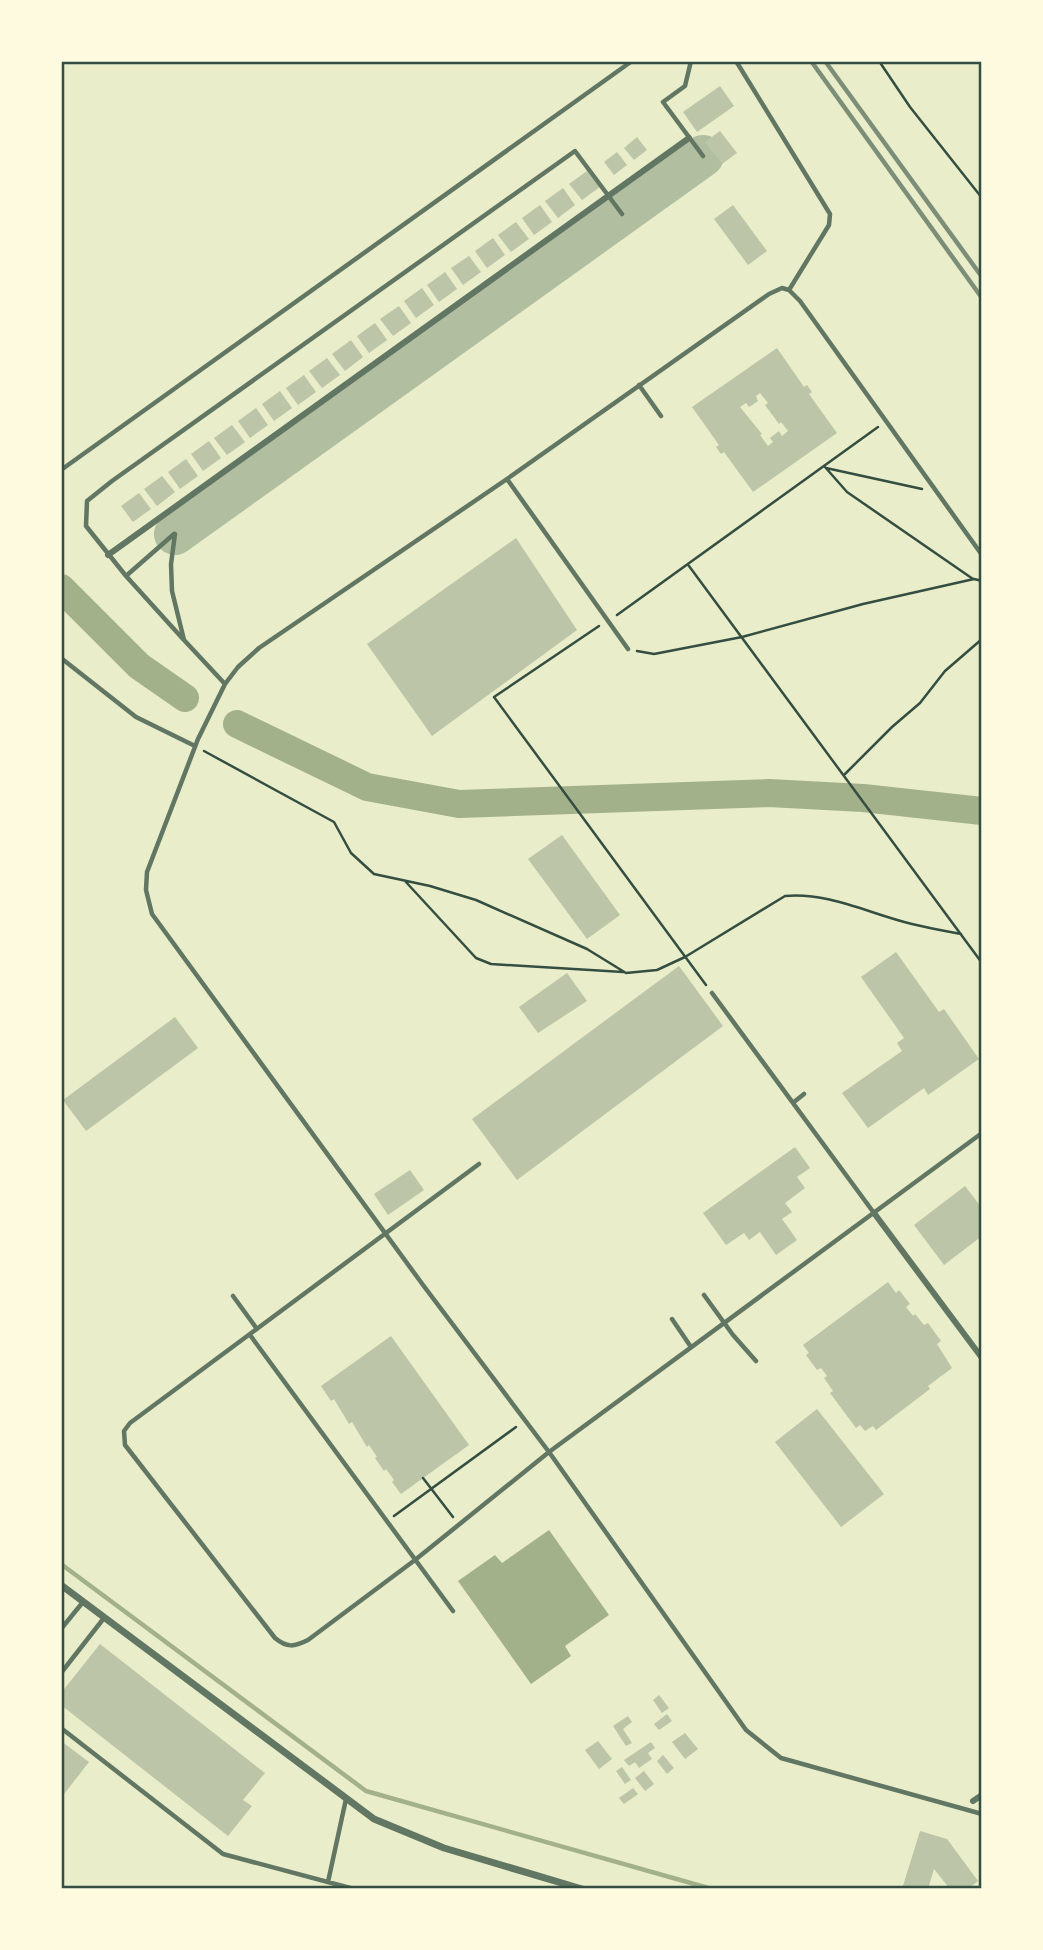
<svg xmlns="http://www.w3.org/2000/svg" width="1043" height="1950" viewBox="0 0 1043 1950" font-family="Commissioner,sans-serif">
	<style>
		.water { fill: #a3b18a }
		.lines { fill: none; stroke-linecap: round; stroke-linejoin: round }
		.stream { stroke: #a3b18a; stroke-width: 4.5 }
		.river { stroke: #a3b18a; stroke-width: 28 }
		.taxiway { stroke: #b2bea0; stroke-width: 42 }
		.building { fill: #bcc5a7; fill-rule: evenodd }
		.path { stroke: #344e41; stroke-width: 2.5 }
		.service { stroke: #617663; stroke-width: 4.5 }
		.pedestrian { stroke: #617663; stroke-width: 6 }
		.minor { stroke: #617663; stroke-width: 7 }
		.rail { stroke: #7c8e77; stroke-width: 4.5 }
		.neatline { fill: none; stroke: #344e41; stroke-width: 2.5 }
	</style>
	<rect width="100%" height="100%" fill="#e9edc9"/>
	<path class="water" d="M549,1530L609,1615L565,1646L571,1656L531,1684L458,1581L495,1555L502,1563Z"/>
	<g class="lines">
		<path class="stream" d="M61,1564L366,1791L712,1889"/>
		<path class="river" d="M61,588L139,666L185,698
			M237,724L367,787L459,804L769,793L863,798L982,811"/>
		<path class="taxiway" d="M175,534L703,156"/>
	</g>
	<path class="building" d="M720,86L734,106L697,132L683,112Z
		M720,131L737,153L722,164L705,142Z
		M637,137L647,150L634,160L624,148Z
		M617,152L627,165L614,175L604,162Z
		M587,171L600,187L582,200L569,184Z
		M563,188L575,205L558,218L545,201Z
		M540,205L552,222L534,235L522,218Z
		M733,205L767,251L748,265L714,219Z
		M516,222L529,239L511,252L498,235Z
		M493,238L505,255L487,268L475,251Z
		M469,256L481,272L463,285L451,268Z
		M445,272L457,289L439,302L427,285Z
		M422,288L434,305L416,318L404,301Z
		M399,306L411,323L393,336L380,319Z
		M375,323L387,340L369,353L357,336Z
		M351,340L363,357L345,371L332,354Z
		M777,348L804,387L807,385L812,392L809,394L837,433L753,492L724,452L721,454L716,447L719,445L692,407ZM760,393L768,403L765,405L779,424L781,422L788,431L782,436L779,431L770,438L773,442L768,446L760,435L762,434L740,407L746,403L749,407L758,401L756,396Z
		M327,358L340,375L322,388L309,371Z
		M304,375L316,392L298,405L286,388Z
		M280,391L292,408L274,421L262,404Z
		M256,408L268,425L250,438L238,421Z
		M232,425L245,442L227,455L214,438Z
		M209,441L221,458L203,471L191,454Z
		M186,459L198,476L180,489L168,472Z
		M162,476L175,492L157,506L144,489Z
		M139,493L151,509L133,522L121,506Z
		M516,538L577,630L432,736L367,644Z
		M562,835L620,915L587,939L528,859Z
		M896,952L939,1012L944,1009L979,1059L928,1095L924,1088L868,1128L842,1093L902,1051L897,1043L904,1038L861,977Z
		M679,966L723,1026L517,1180L472,1119Z
		M567,973L587,1001L538,1033L519,1007Z
		M175,1017L198,1048L86,1131L63,1100Z
		M795,1147L810,1168L797,1177L805,1188L785,1203L792,1212L782,1219L797,1240L776,1255L760,1232L749,1240L744,1233L726,1245L703,1213Z
		M410,1170L424,1190L388,1215L374,1194Z
		M965,1186L982,1208V1236L944,1265L914,1225Z
		M888,1282L896,1293L899,1290L910,1304L906,1307L913,1316L915,1314L924,1325L928,1323L941,1341L937,1344L952,1368L928,1386L930,1389L876,1430L873,1426L865,1431L860,1425L856,1428L830,1393L833,1391L824,1378L827,1376L821,1368L817,1370L806,1355L809,1353L803,1345Z
		M391,1336L469,1445L401,1494L392,1482L394,1480L386,1469L384,1471L375,1458L377,1457L369,1445L367,1447L352,1422L349,1424L334,1399L331,1401L321,1386Z
		M817,1409L884,1494L841,1527L775,1442Z
		M100,1644L265,1773L243,1800L252,1806L228,1836L61,1705V1693Z
		M659,1695L669,1708L662,1713L653,1700Z
		M667,1714L672,1721L659,1730L654,1724Z
		M628,1716L632,1722L623,1729L632,1743L626,1746L613,1726Z
		M685,1733L698,1749L685,1759L672,1742Z
		M61,1741L89,1762L61,1798Z
		M598,1741L612,1759L599,1769L585,1750Z
		M651,1742L655,1748L648,1753L652,1759L639,1768L635,1762L629,1766L624,1760Z
		M663,1755L674,1768L667,1774L657,1761Z
		M622,1767L631,1780L625,1784L616,1771Z
		M644,1771L654,1784L645,1791L635,1778Z
		M633,1788L638,1794L624,1804L619,1798Z
		M920,1831L947,1839L978,1881L968,1889H950L934,1869L928,1889H902Z"/>
	<g class="lines">
		<path class="path" d="M879,61L910,107L982,198
			M825,467L847,492L973,579
			M826,468L922,489
			M689,566L982,963
			M617,615L878,427
			M599,626L494,697L706,985
			M637,651L654,654L742,637L863,604L974,579L982,581
			M204,751L334,822L351,853L374,874L430,886L476,900L587,949L626,973L657,970L685,957L785,896C829,892 870,914 912,924C928,928 945,931 961,934
			M845,774L892,727L920,703L945,671L982,639
			M405,881L476,958L491,964L623,972
			M423,1478L453,1517
			M394,1516L516,1427"/>
		<path class="service" d="M691,61L685,86L663,102L703,156
			M736,61L830,214L829,225L789,290
			M639,385L661,416
			M61,470L632,61
			M507,479L628,649
			M174,534L126,576L183,639
			M175,534L171,564L172,591L184,640L225,684
			M982,555L800,301L789,290L782,288L769,294L507,479L259,648L238,667L225,684L198,739L147,872L146,890L152,914L423,1285L549,1452L746,1730L781,1758L982,1814
			M126,576L86,526L87,501L112,481L575,151L622,214
			M61,658L136,717L195,746
			M712,993L874,1213
			M794,1102L804,1094
			M479,1164L130,1423L124,1431L125,1445L275,1638C287,1648 294,1647 308,1640L415,1560L549,1452L982,1133
			M704,1295L733,1335L756,1361
			M233,1296L257,1329
			M672,1319L691,1347
			M250,1335L453,1611
			M61,1629L83,1602
			M61,1673L104,1618
			M61,1728L223,1854L354,1889
			M328,1882L346,1799"/>
		<path class="pedestrian" d="M108,555L689,138
			M874,1213L982,1358
			M973,1801L982,1795"/>
		<path class="minor" d="M61,1585L374,1819L444,1848L582,1889"/>
		<path class="rail" d="M811,61L982,298
			M825,61L982,277"/>
	</g>
	<rect width="1043" height="1950" fill="none" stroke="#fefae0" stroke-width="126"/>
	<rect x="63" y="63" width="917" height="1824" class="neatline"/>
</svg>
